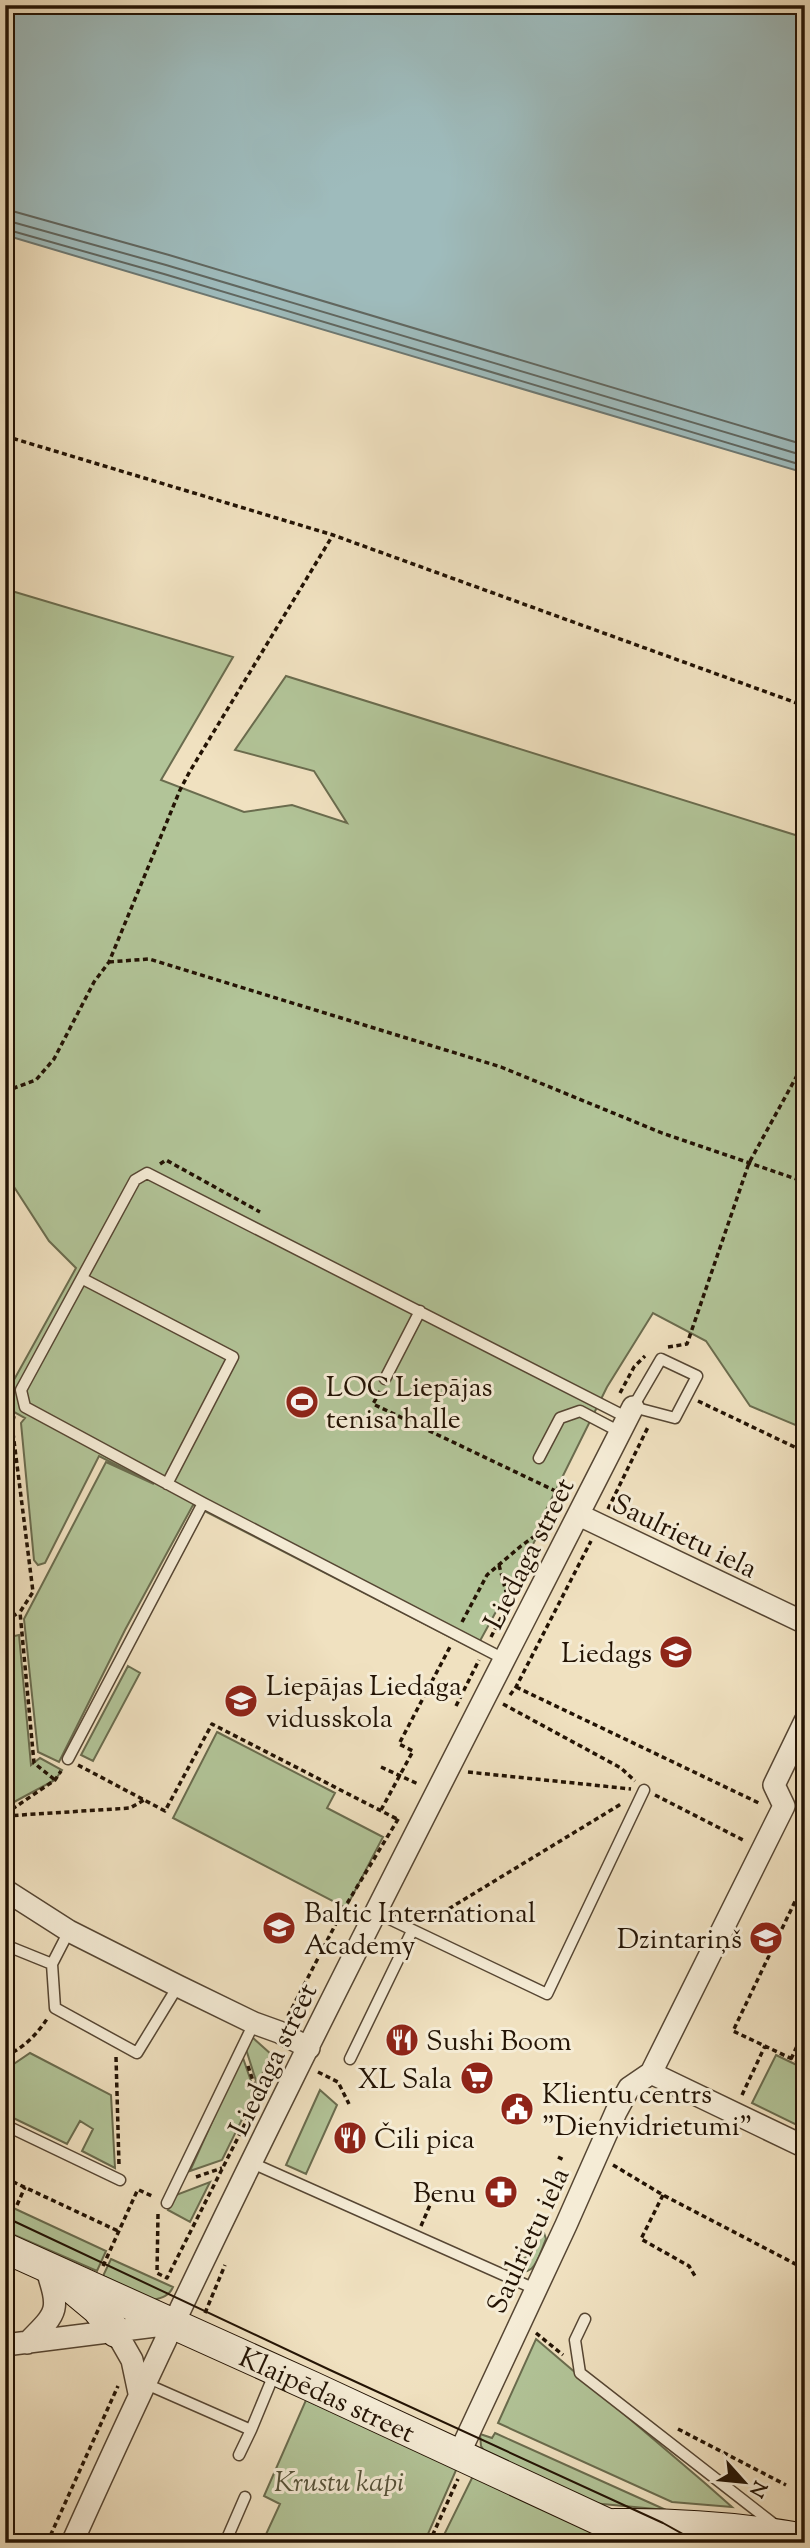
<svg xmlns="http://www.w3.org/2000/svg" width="810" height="2548" viewBox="0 0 810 2548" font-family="'Sorts Mill Goudy',serif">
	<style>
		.green { fill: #b2c498; stroke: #6a6c4e; stroke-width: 2 }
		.water { fill: #9ebbbc; stroke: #6d7872; stroke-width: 2 }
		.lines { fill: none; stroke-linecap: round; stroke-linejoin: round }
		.shore { stroke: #606760; stroke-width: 2 }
		.lane-casing { stroke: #564633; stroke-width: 13 }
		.street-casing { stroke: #564633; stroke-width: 24 }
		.secondary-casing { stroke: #231304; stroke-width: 32 }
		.path { stroke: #231304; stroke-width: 3.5; stroke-dasharray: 5 3.5; stroke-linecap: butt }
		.lane { stroke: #f5ecd6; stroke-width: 10 }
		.street { stroke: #f5ecd6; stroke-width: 21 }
		.secondary { stroke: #f5ecd6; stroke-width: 30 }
		.tram { stroke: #231304; stroke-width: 2 }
		.labels { text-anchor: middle; stroke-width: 6; stroke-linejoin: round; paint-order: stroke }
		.poi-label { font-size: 28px; fill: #231304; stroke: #f5ecd6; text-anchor: start }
		.street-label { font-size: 28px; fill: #231304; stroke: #f5ecd6 }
		.park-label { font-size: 28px; font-style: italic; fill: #555138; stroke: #f5ecd6 }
	</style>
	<rect width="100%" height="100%" fill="#f0e1c0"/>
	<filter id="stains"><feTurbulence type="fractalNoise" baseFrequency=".00286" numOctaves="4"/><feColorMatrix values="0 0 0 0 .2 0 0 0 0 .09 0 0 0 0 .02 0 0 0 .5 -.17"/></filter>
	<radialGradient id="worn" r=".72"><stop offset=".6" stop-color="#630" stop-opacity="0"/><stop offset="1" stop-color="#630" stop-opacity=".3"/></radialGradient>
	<path class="green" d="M5,589L233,657L161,780L244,812L292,805L347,823L314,771L235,750L286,676L805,838V1429L750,1406L706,1341L653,1313L607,1387L540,1522L544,1524L475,1650L193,1505L125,1630L59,1762L38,1752L24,1619L106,1462L154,1484L99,1456L45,1563L38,1565L34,1560L21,1423L25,1418L5,1407V1396L76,1268L49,1241L5,1173Z
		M19,1635L31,1765L40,1758L62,1770L55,1780L14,1802L5,1783V1638Z
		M128,1666L140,1673L93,1761L81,1755Z
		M217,1732L335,1793L327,1808L383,1837L346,1908L173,1818Z
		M252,2037L272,2055L257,2084L246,2049Z
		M30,2053L111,2095L115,2168L82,2151L93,2129L80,2121L67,2144L5,2114V2070Z
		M242,2055L255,2093L222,2160L190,2171Z
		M776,2055L805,2069V2129L752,2103Z
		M320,2090L337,2105L306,2174L286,2165Z
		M210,2182L190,2222L168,2210L176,2195Z
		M9,2206L106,2251L97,2271L5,2231V2215Z
		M538,2231L544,2233L546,2239C537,2260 535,2281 509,2267L531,2254Z
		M111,2259L173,2287C169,2296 162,2298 153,2300L103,2276Z
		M536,2339L706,2484L732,2507L672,2502L498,2423Z
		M306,2400L457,2468L424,2543H262L280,2504L264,2496Z
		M495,2433L666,2510L592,2503L487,2455L481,2446L480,2434L492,2438Z
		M473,2476L621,2543H440Z"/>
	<path class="water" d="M5,5H805V473L5,235Z"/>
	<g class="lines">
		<path class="shore" d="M5,209L169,255L805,445
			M5,220L166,265L805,456
			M5,229L164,274L805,466"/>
		<defs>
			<path id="lane" d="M83,1279L233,1357L167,1484
				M661,1359L697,1376L675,1418L633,1407Z
				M385,1379L420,1311
				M539,1458L560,1418L580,1411L620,1432
				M504,1659L203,1503L25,1407L21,1390L135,1180L147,1173L628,1418
				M68,1759L203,1503
				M377,1913L547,1994L644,1790
				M5,1945L52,1964L55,2008L137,2053L178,1986
				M52,1964L69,1931
				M350,2059L412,1931
				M5,2125L120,2180
				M252,2163L535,2289
				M167,2203L254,2023
				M585,2319L575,2340L580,2373L775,2525
				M144,2383L251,2430L275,2372
				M239,2455L251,2430
				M225,2543L245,2497"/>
			<path id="street" d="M579,1515L805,1623
				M5,1890L69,1931L178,1986L254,2023L279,2032L309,2048
				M651,2073L805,2147
				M116,2332L132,2360L139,2393
				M27,2343C59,2311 60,2311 46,2267
				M5,2345L171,2324
				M459,2454L566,2225L616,2112L629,2088L651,2073L784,1806L774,1785L805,1721
				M72,2543C245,2158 442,1783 633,1407"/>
			<g id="secondary">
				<path id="s1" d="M5,2248L313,2387L649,2543"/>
				<path d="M73,2289L97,2309L116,2332"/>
				<path d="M615,2524C682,2523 739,2527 805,2539"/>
			</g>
		</defs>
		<use href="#lane" class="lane-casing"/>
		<use href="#street" class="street-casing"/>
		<use href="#secondary" class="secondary-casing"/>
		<path class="path" d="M5,436L333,535L805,706
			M109,962L149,959L501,1067L662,1133L805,1182
			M5,1084L14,1088L36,1080L54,1059L94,982L109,962L180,790L190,771L333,535
			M5,1115L14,1088
			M160,1164L166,1160L260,1212
			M668,1347L687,1344L749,1163L805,1061
			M380,1391L373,1404L566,1496
			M620,1393L634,1367L645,1356
			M698,1401L805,1452
			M14,1416L12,1425L33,1592L20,1612L34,1763L55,1780
			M608,1509L649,1425
			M499,1565L509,1603
			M5,1621L18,1613
			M462,1622L487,1575L521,1546L551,1524
			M491,1637L505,1610
			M516,1687L761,1804
			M510,1695L516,1687L591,1541
			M503,1704L621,1768L635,1781
			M456,1706L479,1660
			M78,1765L165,1811L212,1724L397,1819
			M381,1767L418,1784
			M468,1772L631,1789
			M655,1795L745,1841
			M381,1810L413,1751L399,1744L451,1645
			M5,1814L55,1780L61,1771
			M5,1816L130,1808L144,1800
			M805,1893L800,1891L733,2031L805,2065
			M427,1922L621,1804
			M288,2016L343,1910L400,1816
			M5,2056C23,2049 37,2034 47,2019
			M116,2057L119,2165
			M791,2059L805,2029
			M248,2066L258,2096
			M318,2072L338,2082L349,2104
			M742,2095L765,2046
			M558,2157L564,2160
			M613,2165L663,2195L805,2269
			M196,2177L222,2168
			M5,2178L118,2231
			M139,2190L154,2197
			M663,2195L641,2239L689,2266L695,2276
			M5,2205L7,2201
			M17,2205L25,2187
			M158,2214L157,2273L167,2278L258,2098L278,2054
			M421,2226L430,2205
			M103,2266L138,2189
			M205,2313L225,2265
			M536,2333L563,2355
			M678,2429L786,2485
			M47,2543L118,2386
			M429,2543L458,2479"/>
		<use href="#lane" class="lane"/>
		<use href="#street" class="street"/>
		<use href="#secondary" class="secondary"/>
		<path class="tram" d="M5,2217L330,2370L663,2523L699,2543"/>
	</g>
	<defs>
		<symbol id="stadium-disc" viewBox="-11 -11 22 22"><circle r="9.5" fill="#8f2418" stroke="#f5ecd6"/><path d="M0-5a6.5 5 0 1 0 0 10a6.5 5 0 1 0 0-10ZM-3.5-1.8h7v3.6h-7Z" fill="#fff"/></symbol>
		<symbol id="school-disc" viewBox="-11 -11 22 22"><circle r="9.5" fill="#8f2418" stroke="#f5ecd6"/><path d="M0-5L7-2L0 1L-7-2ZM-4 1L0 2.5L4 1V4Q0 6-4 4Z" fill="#fff"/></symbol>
		<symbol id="university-disc" viewBox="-11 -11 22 22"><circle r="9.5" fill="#8f2418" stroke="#f5ecd6"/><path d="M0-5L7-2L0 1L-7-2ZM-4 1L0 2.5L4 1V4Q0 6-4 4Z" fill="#fff"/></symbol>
		<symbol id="restaurant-disc" viewBox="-11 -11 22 22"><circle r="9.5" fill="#8f2418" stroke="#f5ecd6"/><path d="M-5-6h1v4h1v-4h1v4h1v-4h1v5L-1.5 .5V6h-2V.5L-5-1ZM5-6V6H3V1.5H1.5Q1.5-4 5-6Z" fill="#fff"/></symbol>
		<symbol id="supermarket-disc" viewBox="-11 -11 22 22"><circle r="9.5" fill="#8f2418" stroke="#f5ecd6"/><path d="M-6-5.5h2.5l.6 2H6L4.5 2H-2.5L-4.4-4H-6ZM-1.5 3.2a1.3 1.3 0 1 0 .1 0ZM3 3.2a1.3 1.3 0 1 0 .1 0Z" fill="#fff"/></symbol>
		<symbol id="civic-disc" viewBox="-11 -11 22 22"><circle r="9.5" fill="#8f2418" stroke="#f5ecd6"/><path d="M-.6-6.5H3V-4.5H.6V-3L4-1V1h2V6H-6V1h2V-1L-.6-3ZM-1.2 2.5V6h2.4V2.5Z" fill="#fff"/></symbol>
		<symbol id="pharmacy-disc" viewBox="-11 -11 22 22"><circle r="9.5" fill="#8f2418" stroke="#f5ecd6"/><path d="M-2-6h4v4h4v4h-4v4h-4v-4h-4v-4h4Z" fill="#fff"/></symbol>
	</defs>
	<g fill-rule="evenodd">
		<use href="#stadium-disc" x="283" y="1383" width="38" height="38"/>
		<use href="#school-disc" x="657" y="1633" width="38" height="38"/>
		<use href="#school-disc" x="222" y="1682" width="38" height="38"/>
		<use href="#university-disc" x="260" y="1909" width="38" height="38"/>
		<use href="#school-disc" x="747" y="1919" width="38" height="38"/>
		<use href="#restaurant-disc" x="383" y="2021" width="38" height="38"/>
		<use href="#supermarket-disc" x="458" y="2059" width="38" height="38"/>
		<use href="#civic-disc" x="498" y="2090" width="38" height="38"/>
		<use href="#restaurant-disc" x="331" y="2119" width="38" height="38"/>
		<use href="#pharmacy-disc" x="482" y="2173" width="38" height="38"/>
	</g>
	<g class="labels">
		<g class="poi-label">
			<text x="326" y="1396">LOC Liepājas<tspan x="326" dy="32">tenisa halle</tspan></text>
			<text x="652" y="1662" text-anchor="end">Liedags</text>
			<text x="266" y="1695">Liepājas Liedaga<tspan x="266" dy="32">vidusskola</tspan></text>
			<text x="304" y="1922">Baltic International<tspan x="304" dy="32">Academy</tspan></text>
			<text x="742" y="1948" text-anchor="end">Dzintariņš</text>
			<text x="426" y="2050">Sushi Boom</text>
			<text x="452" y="2088" text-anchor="end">XL Sala</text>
			<text x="542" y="2103">Klientu centrs<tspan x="542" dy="32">"Dienvidrietumi"</tspan></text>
			<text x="374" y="2148">Čili pica</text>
			<text x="476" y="2202" text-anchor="end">Benu</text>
		</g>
		<g class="street-label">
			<text transform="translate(685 1535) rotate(26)" y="10">Saulrietu iela</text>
			<text transform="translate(528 1553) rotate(-63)" y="10">Liedaga street</text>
			<text transform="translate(272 2059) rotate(-64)" y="10">Liedaga street</text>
			<text transform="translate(527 2240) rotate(-65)" y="10">Saulrietu iela</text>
			<text dy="10" stroke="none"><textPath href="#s1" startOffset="354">Klaipēdas street</textPath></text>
		</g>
		<g class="park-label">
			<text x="339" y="2491">Krustu kapi</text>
		</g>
	</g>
	<rect width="810" height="2548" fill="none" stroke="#f0e1c0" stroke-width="28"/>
	<rect x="7" y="7" width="796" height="2534" fill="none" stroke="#231304" stroke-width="3.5"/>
	<rect x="14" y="14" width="782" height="2520" fill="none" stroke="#231304" stroke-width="2"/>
	<g transform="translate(744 2482) rotate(117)" stroke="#f5ecd6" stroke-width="5" paint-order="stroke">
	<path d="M0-5L12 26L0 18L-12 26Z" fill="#231304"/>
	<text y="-10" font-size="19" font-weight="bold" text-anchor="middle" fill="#231304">N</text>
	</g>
	<rect width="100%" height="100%" filter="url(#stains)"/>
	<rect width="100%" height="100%" fill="url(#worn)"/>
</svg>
